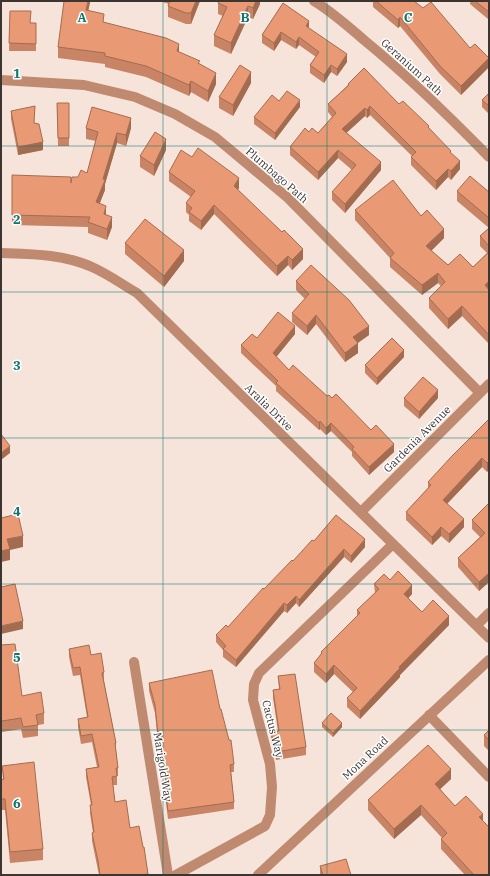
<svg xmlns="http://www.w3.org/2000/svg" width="490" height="876" viewBox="0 0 490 876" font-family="'IBM Plex Serif',serif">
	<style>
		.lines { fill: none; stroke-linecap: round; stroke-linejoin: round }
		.minor { stroke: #c08a70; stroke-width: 10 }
		.wall { fill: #c88464 }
		.shaded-wall { fill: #a36c51 }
		.building { fill: #e99a74; stroke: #a36c51 }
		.grid { fill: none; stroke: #0f766e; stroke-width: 1; stroke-opacity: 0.55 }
		.labels { text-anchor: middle; stroke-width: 3; stroke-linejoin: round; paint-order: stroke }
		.street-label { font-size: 11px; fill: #3c3532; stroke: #fff }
		.grid-label { font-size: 13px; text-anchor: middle; font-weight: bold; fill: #0f766e; stroke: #fff; stroke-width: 3; stroke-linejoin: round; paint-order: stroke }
	</style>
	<rect width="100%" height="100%" fill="#f6e4db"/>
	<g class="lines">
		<path class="minor" d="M314,1C332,12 348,26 364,40C408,76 449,116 489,157
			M1,80L84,85L135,97L175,114L215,137L288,198L480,393
			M1,253C31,254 64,254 92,267C108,274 123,285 137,293L489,638
			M361,512L489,384
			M477,625L489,613
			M134,662L168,875
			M429,715L489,777
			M176,875L265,826L270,815L272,787L270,764L253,700L254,684L259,673L393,544
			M258,875L489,660"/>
	</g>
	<path class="wall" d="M90,1L88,10L104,23L179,52L200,64L216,84L208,102L191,92L189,96L146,77L105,67V64L58,58V47Z
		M159,1H200L191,24H186L168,17V6L169,4Z
		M260,1V4L253,19L248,17L231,54L214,46V35L223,16L218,14V3Z
		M373,1H414L470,48L489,67L461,95L440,74L400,26L398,28L373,7Z
		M470,1H489V27H488V19L470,4Z
		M283,3L309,28L347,62L337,76L331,72L324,83L310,73V65L316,57L299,45L296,49L281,40L274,51L262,43V35Z
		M10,11L31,23H36V51H9Z
		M251,83L233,116L219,108V97Z
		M348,84L399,104L429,129L451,153L460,169L451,180L448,177L436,190L411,165V157L412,156L370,115L367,118L365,116L346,133L381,170L345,213L332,200V192L352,170L338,158L318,180L290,155V147L309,132L318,133L332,117L328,112V104L348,85Z
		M489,93V114L482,107V100Z
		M279,101L300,107L275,140L254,124V117Z
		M57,103H69V146H58Z
		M11,111L35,123L43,150L18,155L11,119Z
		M86,128H131L126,146L117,143L105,184V190L100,203L112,227L107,240L88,233V227L12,225V215L87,173L96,141L86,139Z
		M166,150L154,176L140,167V156Z
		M169,172L239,188L238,190L303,259L292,270L288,265L277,276L214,214L201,230L189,221V215L186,212V203L191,197L169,181Z
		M457,191L489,192V228L457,201Z
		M355,210L421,216L444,238L431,251L448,265L473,267L487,253L480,246V236L489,228V344L462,316L448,329L429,308V298L441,286L438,283L422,295L390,267V258L355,220Z
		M125,243L184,261L164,287L125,254Z
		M296,281L369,335L358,343V353L345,362L316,324L307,335L292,322V313L305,299L296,290Z
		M295,334L276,357L289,370L327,396L332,398L371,430L394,452L369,475L352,456V452L331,431L326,435L320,429L319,430L276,391V386L241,353V345L257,338Z
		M404,357L377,385L365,373V365Z
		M404,398H438L419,419L404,406Z
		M489,419V469L487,472L482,467L447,504L464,527L449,543L441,536L432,545L406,520V512L428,488V482Z
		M489,503V582L479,591L458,567V558L480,537L472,529V520Z
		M314,541L365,547L351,563L344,557L299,607L296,603L287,613L284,611L236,667L223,657V650L216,642V635L228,627L264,589Z
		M390,580L412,594L408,598L422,612L449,625L400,675V677L360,719L347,707V698L353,692L334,674L326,683L314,672V663L321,654V652L357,616V610L375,593L374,584Z
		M1,645L22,696L44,713V724L38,725V736L23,738L21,729L2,732L1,729Z
		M69,649L91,655L104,672V681L116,743V751L118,768V776H117V785H113L115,802L130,828L143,847H144L148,875H99L92,841V833H93L90,813L91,805L86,777V769L97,767L92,742L81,744L78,727V719L87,717L80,675L73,676L69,657Z
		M278,676L306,747V755L276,760L271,740V732L278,731L273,698V690L279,689Z
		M149,683L220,709L234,764V772H231L234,802V809L168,819L165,795V787H166L161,752H159L155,713L149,691Z
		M322,723L342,727L333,737L322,727Z
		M489,730V751L484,746V735Z
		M2,766L43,849V860L10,863L5,810H1V780H3Z
		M451,779L440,789L455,806L483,821L489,875H465L441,849V839L442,838L421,815L394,839L368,810V800Z
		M320,866L351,875H320Z"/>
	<path class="shaded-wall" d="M88,1H90V3L86,21V10Z
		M196,1H200L191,24V13Z
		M256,1H260V4L253,19V8Z
		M248,6V17L231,54V43Z
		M400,17V26L398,28V20Z
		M309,21V28L306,26Z
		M281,32V40L274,51V43Z
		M299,37V45L296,49V42Z
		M179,44V55L177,51Z
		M347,54V62L337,76V69Z
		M489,58V67L461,95V86Z
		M331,65V72L324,83V75Z
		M251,72V83L233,116V105Z
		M216,73V84L208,102V91Z
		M191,81V92L189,96V85Z
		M300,100V107L275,140V133Z
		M370,106V115L367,118V110Z
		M365,108V116L342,137V129Z
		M131,118V128L126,146V135Z
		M117,133V143L105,184V190L96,212V202Z
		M166,139V150L154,176V165Z
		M43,142V150L18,155V147Z
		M338,150V158L318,180V172Z
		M460,161V169L451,180V171Z
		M381,162V170L345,213V204Z
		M448,169V177L436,190V181Z
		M239,178V188L234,195V186Z
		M214,205V214L201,230V221Z
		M106,206V216L104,214Z
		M112,217V227L107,240V229Z
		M444,229V238L426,256V246Z
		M303,249V259L292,270V260Z
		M184,250V261L164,287V276Z
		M288,256V265L277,276V266Z
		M438,273V283L422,295V285Z
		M489,281V291L485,285Z
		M462,306V316L448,329V319Z
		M316,315V324L307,335V326Z
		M295,326V334L273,361V353Z
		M369,326V335L353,346V337Z
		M358,343V353L345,362V353Z
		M404,350V357L377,385V378Z
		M438,390V398L419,419V412Z
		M320,421V429L319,430V423Z
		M331,423V431L326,435V428Z
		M394,444V452L369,475V467Z
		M10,446V453L1,460V453Z
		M482,458V467L443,508V500Z
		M489,461V469L487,472V463Z
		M464,519V527L449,543V534Z
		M441,527V536L432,545V537Z
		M23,536V547L10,550V560L1,562V551L7,539Z
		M365,539V547L351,563V556Z
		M344,549V557L299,607V600Z
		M489,573V582L479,591V582Z
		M412,585V594L404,603V594Z
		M296,596V603L287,613V605Z
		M284,603V611L236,667V660Z
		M449,616V625L400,675V677L360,719V711L399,667Z
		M23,621V629L1,634V626Z
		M334,665V674L326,683V674Z
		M342,723V727L333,737V733Z
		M451,769V779L435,794V784Z
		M421,805V815L394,839V829Z
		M483,814V824L479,817Z"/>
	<path class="building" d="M64,1H88L86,10L104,14L103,22L166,38L179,44L177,51L200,61L198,63L216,73L208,91L191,81L189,85L146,66L105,56V53L58,47Z
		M170,1H196L191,13H186L168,6Z
		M219,1H256L253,8L248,6L231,43L214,35L227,7L218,3Z
		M376,1H414L423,8L431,2L470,48L475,44L489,58L461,86L440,66L400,17L398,20Z
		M475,1H489V12Z
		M283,3L309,21L306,26L347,54L337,69L331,65L324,75L310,65L319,52L299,37L296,42L281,32L274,43L262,35Z
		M10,11H31L30,23H36V44L9,43Z
		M240,65L251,72L233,105L219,97Z
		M364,68L399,104L403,101L429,126L428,127L451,151L450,152L460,161L451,171L448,169L436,181L411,157L416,152L370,106L367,110L365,108L342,129L381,162L345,204L332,192L356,165L338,150L318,172L290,147L305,128L309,132L312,128L318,133L336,113L328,104L349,85L348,84Z
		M287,91L300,100L275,133L254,117L272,95L279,101Z
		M489,93V106L482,100Z
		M57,103H69V138H58Z
		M35,106L34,123L39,124L43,142L18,147L11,111Z
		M92,107L131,118L126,135L117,133L103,179L105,180L96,202L106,206L104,214L112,217L107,229L88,222L90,217L12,215V175L71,177V183L72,177H78L81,170L87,173L98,132L86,128Z
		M155,132L166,139L154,165L140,156Z
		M198,148L239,178L234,186L282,232L284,230L303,249L292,260L288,256L277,266L214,205L201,221L189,212L192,208L186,203L195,191L169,172L181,150L192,157Z
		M470,176L489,192V218L457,191Z
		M393,180L421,216L427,210L444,229L426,246L448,265L460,254L473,267L489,252V281L485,285L489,290V335L462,306L448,319L429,298L445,282L438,273L422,285L390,258L394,253L355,210Z
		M145,219L184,250L164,276L125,243Z
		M489,228V246L480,236Z
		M311,265L349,300L369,326L353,337L358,343L345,353L316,315L307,326L292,313L309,294L296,281Z
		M278,312L295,326L273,353L289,370L293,365L327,396L329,395L332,398L336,394L371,430L376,425L394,444L369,467L352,449L354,447L331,423L326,428L320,421L319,423L276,383L278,381L241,345L252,334L257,338Z
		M392,338L404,350L377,378L365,365Z
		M423,377L438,390L419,412L404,398Z
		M489,419V461L487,463L482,458L443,500L464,519L449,534L441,527L432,537L406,512L431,485L428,482L452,456Z
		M1,434L10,446L1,453Z
		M489,503V573L479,582L458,558L485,533L472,520Z
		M18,514L23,536L7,539L10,549L1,551V518Z
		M336,515L365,539L351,556L344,549L299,600L296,596L287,605L284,603L236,660L223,649L226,646L216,635L226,625L228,627L263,588L264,589L292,560L293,561L312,540L314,541Z
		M398,571L412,585L404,594L422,612L433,600L449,616L399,667L400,668L360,711L347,698L357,688L334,665L326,674L314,663L322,653L321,652L360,613L357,610L379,589L374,584L384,574L390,580Z
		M15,584L23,621L1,626V587Z
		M15,644L22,696L41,692L44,713L36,715L38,725L23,727L21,718L2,721L1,718V645Z
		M89,645L91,655L101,653L104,672L102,673L116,743H115L118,768H116L117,776L112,777L115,802L126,800L130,828L139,826L143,847H144L148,874L140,875H100L98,861L92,833L94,832L90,805H92L86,769L99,767L92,734L81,736L78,719L88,717L80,667L73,668L69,649Z
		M212,670L220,709H221L229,740H231L234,764L230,765L234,802L168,811L165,787H167L161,744L159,745L155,705L149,683Z
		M295,674L306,747L276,752L271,732L279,731L273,690L280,689L278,676Z
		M331,713L342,723L333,733L322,723Z
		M489,730V740L484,735Z
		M428,745L451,769L435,784L455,806L466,796L483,814L479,817L489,827V875H474L441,839L447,833L421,805L394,829L368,800Z
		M34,762L43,849L10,852L5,799H1V780L4,779L2,766Z
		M346,859L351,875H323L320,866Z"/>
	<path class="grid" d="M163,1V875M327,1V875M1,146H489M1,292H489M1,438H489M1,584H489M1,730H489"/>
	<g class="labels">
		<g class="street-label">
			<text transform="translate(412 67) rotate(42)" y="4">Geranium Path</text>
			<text transform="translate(277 175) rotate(41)" y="4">Plumbago Path</text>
			<text transform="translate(269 407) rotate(44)" y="4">Aralia Drive</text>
			<text transform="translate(417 439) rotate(-45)" y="4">Gardenia Avenue</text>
			<text transform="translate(273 729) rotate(76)" y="4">Cactus Way</text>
			<text transform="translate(365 758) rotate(-43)" y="4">Mona Road</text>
			<text transform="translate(163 767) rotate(81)" y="4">Marigold Way</text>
		</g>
	</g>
	<g class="grid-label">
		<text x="82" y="22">A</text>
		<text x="245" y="22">B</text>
		<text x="408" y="22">C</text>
		<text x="17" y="78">1</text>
		<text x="17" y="224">2</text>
		<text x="17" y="370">3</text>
		<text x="17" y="516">4</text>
		<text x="17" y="662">5</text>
		<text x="17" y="808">6</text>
	</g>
	<rect width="490" height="876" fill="none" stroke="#3c3532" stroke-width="4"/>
</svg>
